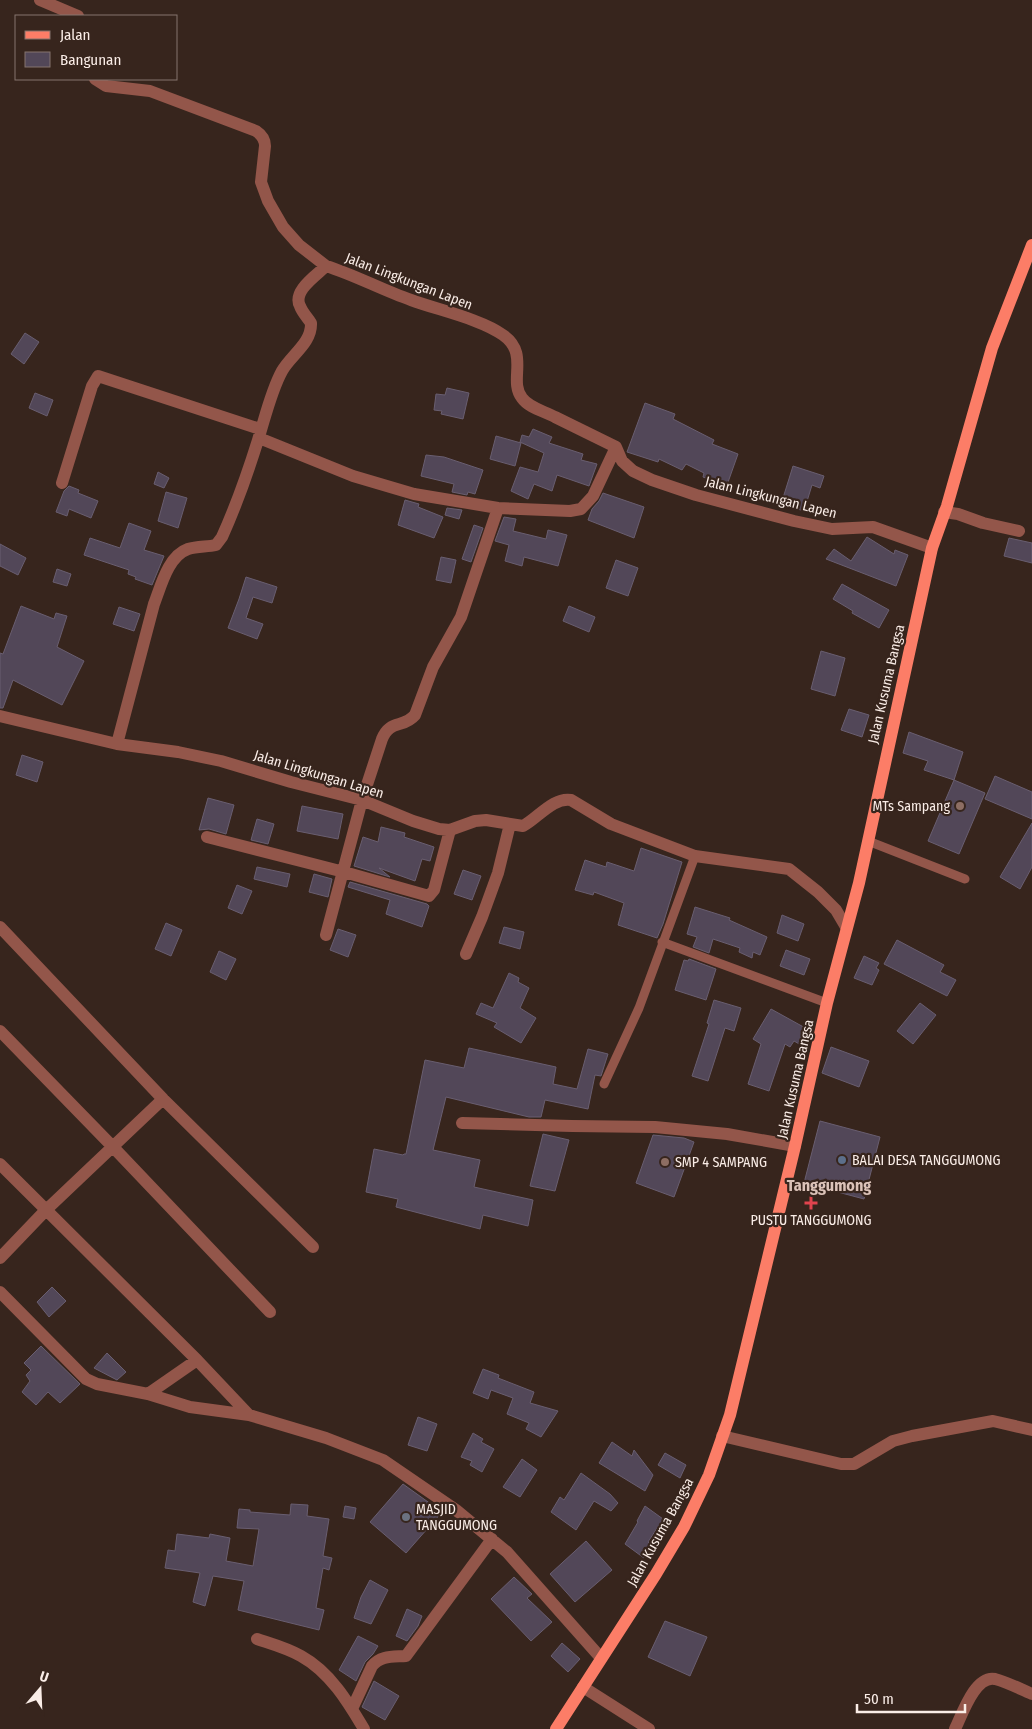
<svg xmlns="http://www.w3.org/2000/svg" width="1032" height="1729" viewBox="0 0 1032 1729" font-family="'Fira Sans Condensed',sans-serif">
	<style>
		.building { fill: #524758; stroke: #695e70 }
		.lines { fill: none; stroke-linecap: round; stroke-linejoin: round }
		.lane { stroke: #93564a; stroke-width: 9 }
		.street { stroke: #93564a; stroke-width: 12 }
		.primary { stroke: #fc7d67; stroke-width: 12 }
		.education-dot { fill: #8d6e63; stroke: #37251d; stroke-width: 2 }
		.service-dot { fill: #5c6f8a; stroke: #37251d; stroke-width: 2 }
		.health-dot { fill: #e0444e; stroke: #37251d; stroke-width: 2 }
		.worship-dot { fill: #6b7280; stroke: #37251d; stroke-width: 2 }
		.labels { text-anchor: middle; stroke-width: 4.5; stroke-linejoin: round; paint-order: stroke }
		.street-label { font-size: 14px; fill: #faede7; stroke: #37251d }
		.poi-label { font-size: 14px; fill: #faede7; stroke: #37251d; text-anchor: start }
		.quarter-label { font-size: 16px; font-weight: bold; fill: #dcc3b9; stroke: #37251d }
	</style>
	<rect width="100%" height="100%" fill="#37251d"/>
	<path class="building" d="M25,333L39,342L24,364L11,354Z
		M447,388L469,393L463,419L441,414L442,411L434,410L436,394L445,395Z
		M35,393L53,400L47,416L29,408Z
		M645,403L675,414L673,419L714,440L712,444L738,454L727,485L719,482L718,487L707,483L708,479L703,477L704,473L686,464L682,470L659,459L658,462L627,452Z
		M533,429L552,437L549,443L583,454L581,460L597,464L589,486L557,475L552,491L534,484L528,499L511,491L520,467L538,472L544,453L520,442L522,435L529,437Z
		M496,436L521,443L515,466L490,459Z
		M426,455L444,457L483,470L475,494L468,492L467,495L452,492L454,484L421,476Z
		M793,466L824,476L820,488L812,485L804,511L788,506L790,501L783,498Z
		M158,472L169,478L164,488L154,484Z
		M69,486L79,490L78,493L98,501L91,518L69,509L67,516L56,512L64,491Z
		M166,492L187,498L178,528L158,521Z
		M603,493L644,507L634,538L588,520L592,509L599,501Z
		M405,500L419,504L418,507L443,517L434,538L398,525Z
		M447,508L462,510L459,519L445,515Z
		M504,517L516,519L513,531L546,539L548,530L567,535L558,566L524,557L522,566L505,561L509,545L495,541Z
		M129,523L151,531L144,550L164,556L152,585L135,579L136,577L128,574L129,570L84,555L90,538L120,548Z
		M474,525L483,528L471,562L462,559Z
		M867,537L894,554L895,550L908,555L896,586L826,559L834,549L851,561Z
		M1009,538L1032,543V563L1004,556Z
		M0,544L26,558L18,575L0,566Z
		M441,557L456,560L451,583L436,580Z
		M616,560L638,568L628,596L606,588Z
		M57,569L71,574L67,586L53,582Z
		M246,577L277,587L272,603L253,597L246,618L263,624L257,639L228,628L239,599Z
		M842,584L889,610L879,628L852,613L853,611L833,599Z
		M21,606L54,619L56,613L67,616L57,647L84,661L62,705L13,680L3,708H0V653L3,654Z
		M569,606L595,617L589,632L563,621Z
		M119,607L140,614L134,631L113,624Z
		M821,651L845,658L835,696L811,689Z
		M849,709L869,715L862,737L841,730Z
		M909,732L963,752L954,780L924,770L928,761L903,753Z
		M22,755L43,762L37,782L16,775Z
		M995,776L1032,792V819L985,799Z
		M954,780L985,793L959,854L928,841Z
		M208,798L234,805L226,834L209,829L199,830Z
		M302,806L343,814L338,839L297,831Z
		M257,819L274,824L268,844L251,840Z
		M1032,823V867L1020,889L1000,877Z
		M381,827L405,833L404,837L434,847L430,861L422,859L415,881L379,868L390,877L354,866L363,837L378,842Z
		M641,848L682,862L663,924L657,938L618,925L624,903L594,892L593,895L575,890L585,860L606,867L607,862L634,871Z
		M257,867L290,874L287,887L254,879Z
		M463,870L481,876L472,900L454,894Z
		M314,874L332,879L328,897L309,892Z
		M350,882L427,904L429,906L422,927L386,914L390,900L348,887Z
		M237,885L252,891L242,914L228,908Z
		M695,907L730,918L729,920L767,937L760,955L753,952L752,958L739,952L740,948L713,939L709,953L693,947L697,937L687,934Z
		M782,915L804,924L798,941L777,933Z
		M166,923L182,930L171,956L155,949Z
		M504,927L524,932L520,949L499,943Z
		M338,929L356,935L348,957L330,950Z
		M897,940L944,965L940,972L956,980L947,996L884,964Z
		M786,950L810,959L804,975L780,966Z
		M219,951L236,959L226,980L210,972Z
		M864,956L879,963L876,968L879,970L872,985L854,978Z
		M689,959L716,969L706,1000L675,990L684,960L688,961Z
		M509,973L519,978L518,982L529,988L520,1008L536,1018L521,1043L494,1027L497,1023L476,1014L481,1003L493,1008Z
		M714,1000L741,1008L734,1031L725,1028L708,1081L692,1076L709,1024L707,1023Z
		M920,1003L936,1015L913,1044L897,1031Z
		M771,1009L809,1030L801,1045L794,1041L790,1047L785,1044L769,1091L748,1084L761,1044L753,1039Z
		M831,1047L869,1061L859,1087L822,1073Z
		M469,1048L556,1067L553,1084L577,1089L588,1049L608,1054L601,1076L595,1075L588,1109L545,1100L541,1117H529L446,1097L433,1150L480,1160L474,1187L533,1200L528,1226L483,1215L480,1229L396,1207L398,1199L366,1192L374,1149L403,1155L404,1154H406L425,1060L464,1068Z
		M820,1121L880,1137L864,1199L804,1183Z
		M543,1134L569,1140L555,1191L530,1186Z
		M653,1135L684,1138L694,1142L674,1197L636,1183Z
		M52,1287L66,1301L49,1317L37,1302Z
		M41,1346L80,1384L60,1403L48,1392L36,1405L22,1392L30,1381L26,1375L31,1370L24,1363Z
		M107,1353L126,1372L117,1380L94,1368Z
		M483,1369L499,1375L498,1378L534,1392L530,1403L558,1411L541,1437L526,1429L529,1423L507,1414L513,1398L491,1390L488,1399L473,1393Z
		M418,1417L437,1424L427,1451L408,1445Z
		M473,1433L483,1439L481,1442L494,1449L482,1472L470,1465L472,1461L461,1457Z
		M612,1442L632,1456L634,1450L653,1475L645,1491L599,1463Z
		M665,1453L686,1465L680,1478L658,1465Z
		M522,1459L537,1470L520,1497L503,1487Z
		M581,1473L610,1494L618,1503L611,1511L594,1501L576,1530L551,1512L560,1497L564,1500Z
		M403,1484L442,1512L406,1553L370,1522Z
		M291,1504L308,1505L307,1516L329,1519L323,1556L332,1558L329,1570L323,1568L316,1608L324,1610L319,1630L238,1610L244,1581L213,1576L205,1606L193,1602L200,1573L165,1568L168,1550L175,1551L177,1534L209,1538L210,1534L230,1538L226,1561L253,1566L259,1529L237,1528L239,1509L250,1510V1512L290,1515Z
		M345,1506L356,1508L354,1519L343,1517Z
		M645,1506L663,1519L648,1542L650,1544L644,1558L625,1544L638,1522L637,1521Z
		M586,1541L612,1570L575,1602L550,1574Z
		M514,1577L532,1594L527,1598L552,1622L531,1641L491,1599Z
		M370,1580L388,1590L371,1624L354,1618L361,1597Z
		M407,1609L422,1616L418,1626L407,1641L396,1636Z
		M665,1621L707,1637L690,1676L648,1657Z
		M358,1636L378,1646L373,1654L365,1662L356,1681L339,1670Z
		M562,1643L580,1659L568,1672L551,1656Z
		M374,1681L399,1696L385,1720L362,1707Z"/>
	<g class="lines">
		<path class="lane" d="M868,841L965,879
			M662,942L827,1003
			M604,1084L639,1008L695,856"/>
		<path class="street" d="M40,0L78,16
			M95,79L106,86L150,91L256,131C262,135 265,139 265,146L261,182L268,201L283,227L299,245L326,266
			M259,438L353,476L414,494L498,508L570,511L581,509L593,496L616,447
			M62,483L92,386L98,376L260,429
			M944,512L958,514L983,523L1019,531
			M0,716L117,744
			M207,837L344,872L429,896L434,890L450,830
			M0,927L163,1099L313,1247
			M846,927L836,910L818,892L789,869L695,856L611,824L571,800C553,797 538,818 523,826L486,820L475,821L450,830L439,829L413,821L362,800L291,782L221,761L178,752L117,744L154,604C161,586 168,556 188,549C197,546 207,547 216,545L222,537C236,506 248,472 258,440C265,418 271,391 282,371C291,355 312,343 311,323C307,317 302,312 300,306C292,291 317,275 326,266C355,275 382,290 411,300C438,310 481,319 503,335C530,354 508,380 522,398C529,408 544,411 555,417C575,427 596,437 616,447L622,461L633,471L652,480L696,495L794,521L832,529L873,527L932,548
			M326,935L362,800L382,739C390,719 403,729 415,715L433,667L461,617L498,508
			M466,954L482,917L498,873L510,824
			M0,1031L113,1147L270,1312
			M462,1123L572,1126L655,1127L727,1134L795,1146
			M0,1164L197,1360L249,1415
			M0,1258L45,1211L163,1099
			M0,1292L86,1379L97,1384L148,1394L190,1407L249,1415L326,1438L383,1460L456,1510L507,1552L601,1658
			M148,1394L197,1360
			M722,1436L841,1464H854L893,1441L912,1436L993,1421L1032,1430
			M257,1639C272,1644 287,1648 301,1656C330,1672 348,1702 364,1729
			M583,1687L649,1729
			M352,1709L372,1666C381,1655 393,1657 406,1656L492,1539
			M955,1729C962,1715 975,1675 995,1679C1007,1682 1020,1689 1032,1694"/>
		<path class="primary" d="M556,1729L656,1574L684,1527L709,1475L730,1415L795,1146L827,1003L859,883L932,548L947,506L992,348L1032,245"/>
	</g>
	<g class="education-dot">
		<circle cx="960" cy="806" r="5"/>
		<circle cx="665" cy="1162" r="5"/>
	</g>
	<circle class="service-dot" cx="842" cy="1160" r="5"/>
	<path class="health-dot" d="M808.5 1195.5h5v5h5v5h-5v5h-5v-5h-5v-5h5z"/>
	<circle class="worship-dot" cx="406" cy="1517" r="5"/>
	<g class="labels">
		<g class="street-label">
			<text transform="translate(409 281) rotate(21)" y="5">Jalan Lingkungan Lapen</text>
			<text transform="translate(771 497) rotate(14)" y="5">Jalan Lingkungan Lapen</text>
			<text transform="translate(886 684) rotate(-77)" y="5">Jalan Kusuma Bangsa</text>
			<text transform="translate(319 774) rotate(17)" y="5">Jalan Lingkungan Lapen</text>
			<text transform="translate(795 1079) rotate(-77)" y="5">Jalan Kusuma Bangsa</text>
			<text transform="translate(660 1532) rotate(-61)" y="5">Jalan Kusuma Bangsa</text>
		</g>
		<g class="poi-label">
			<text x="950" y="811" text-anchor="end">MTs Sampang</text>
			<text x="852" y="1165">BALAI DESA TANGGUMONG</text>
			<text x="675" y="1167">SMP 4 SAMPANG</text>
			<text x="811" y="1225" text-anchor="middle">PUSTU TANGGUMONG</text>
			<text x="416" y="1514">MASJID<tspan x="416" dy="16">TANGGUMONG</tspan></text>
		</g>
		<g class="quarter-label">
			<text x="829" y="1191">Tanggumong</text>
		</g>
	</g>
	<rect x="15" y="15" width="162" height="65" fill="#37251d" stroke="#85756e"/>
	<rect x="25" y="31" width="25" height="8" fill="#fc7d67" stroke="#85756e"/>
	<text x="60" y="40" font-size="15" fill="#faede7">Jalan</text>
	<rect x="25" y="52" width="25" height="15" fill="#524758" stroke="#85756e"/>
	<text x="60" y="65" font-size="15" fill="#faede7">Bangunan</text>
	<g transform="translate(40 1689) rotate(19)" stroke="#37251d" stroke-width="4" paint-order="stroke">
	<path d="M0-4L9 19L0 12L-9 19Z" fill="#faede7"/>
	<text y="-8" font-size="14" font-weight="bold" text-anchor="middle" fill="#faede7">U</text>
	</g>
	<path d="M857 1704v8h108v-8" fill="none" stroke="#faede7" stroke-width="2.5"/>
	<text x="864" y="1704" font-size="15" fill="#faede7" stroke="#37251d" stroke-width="4" paint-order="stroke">50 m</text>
</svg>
